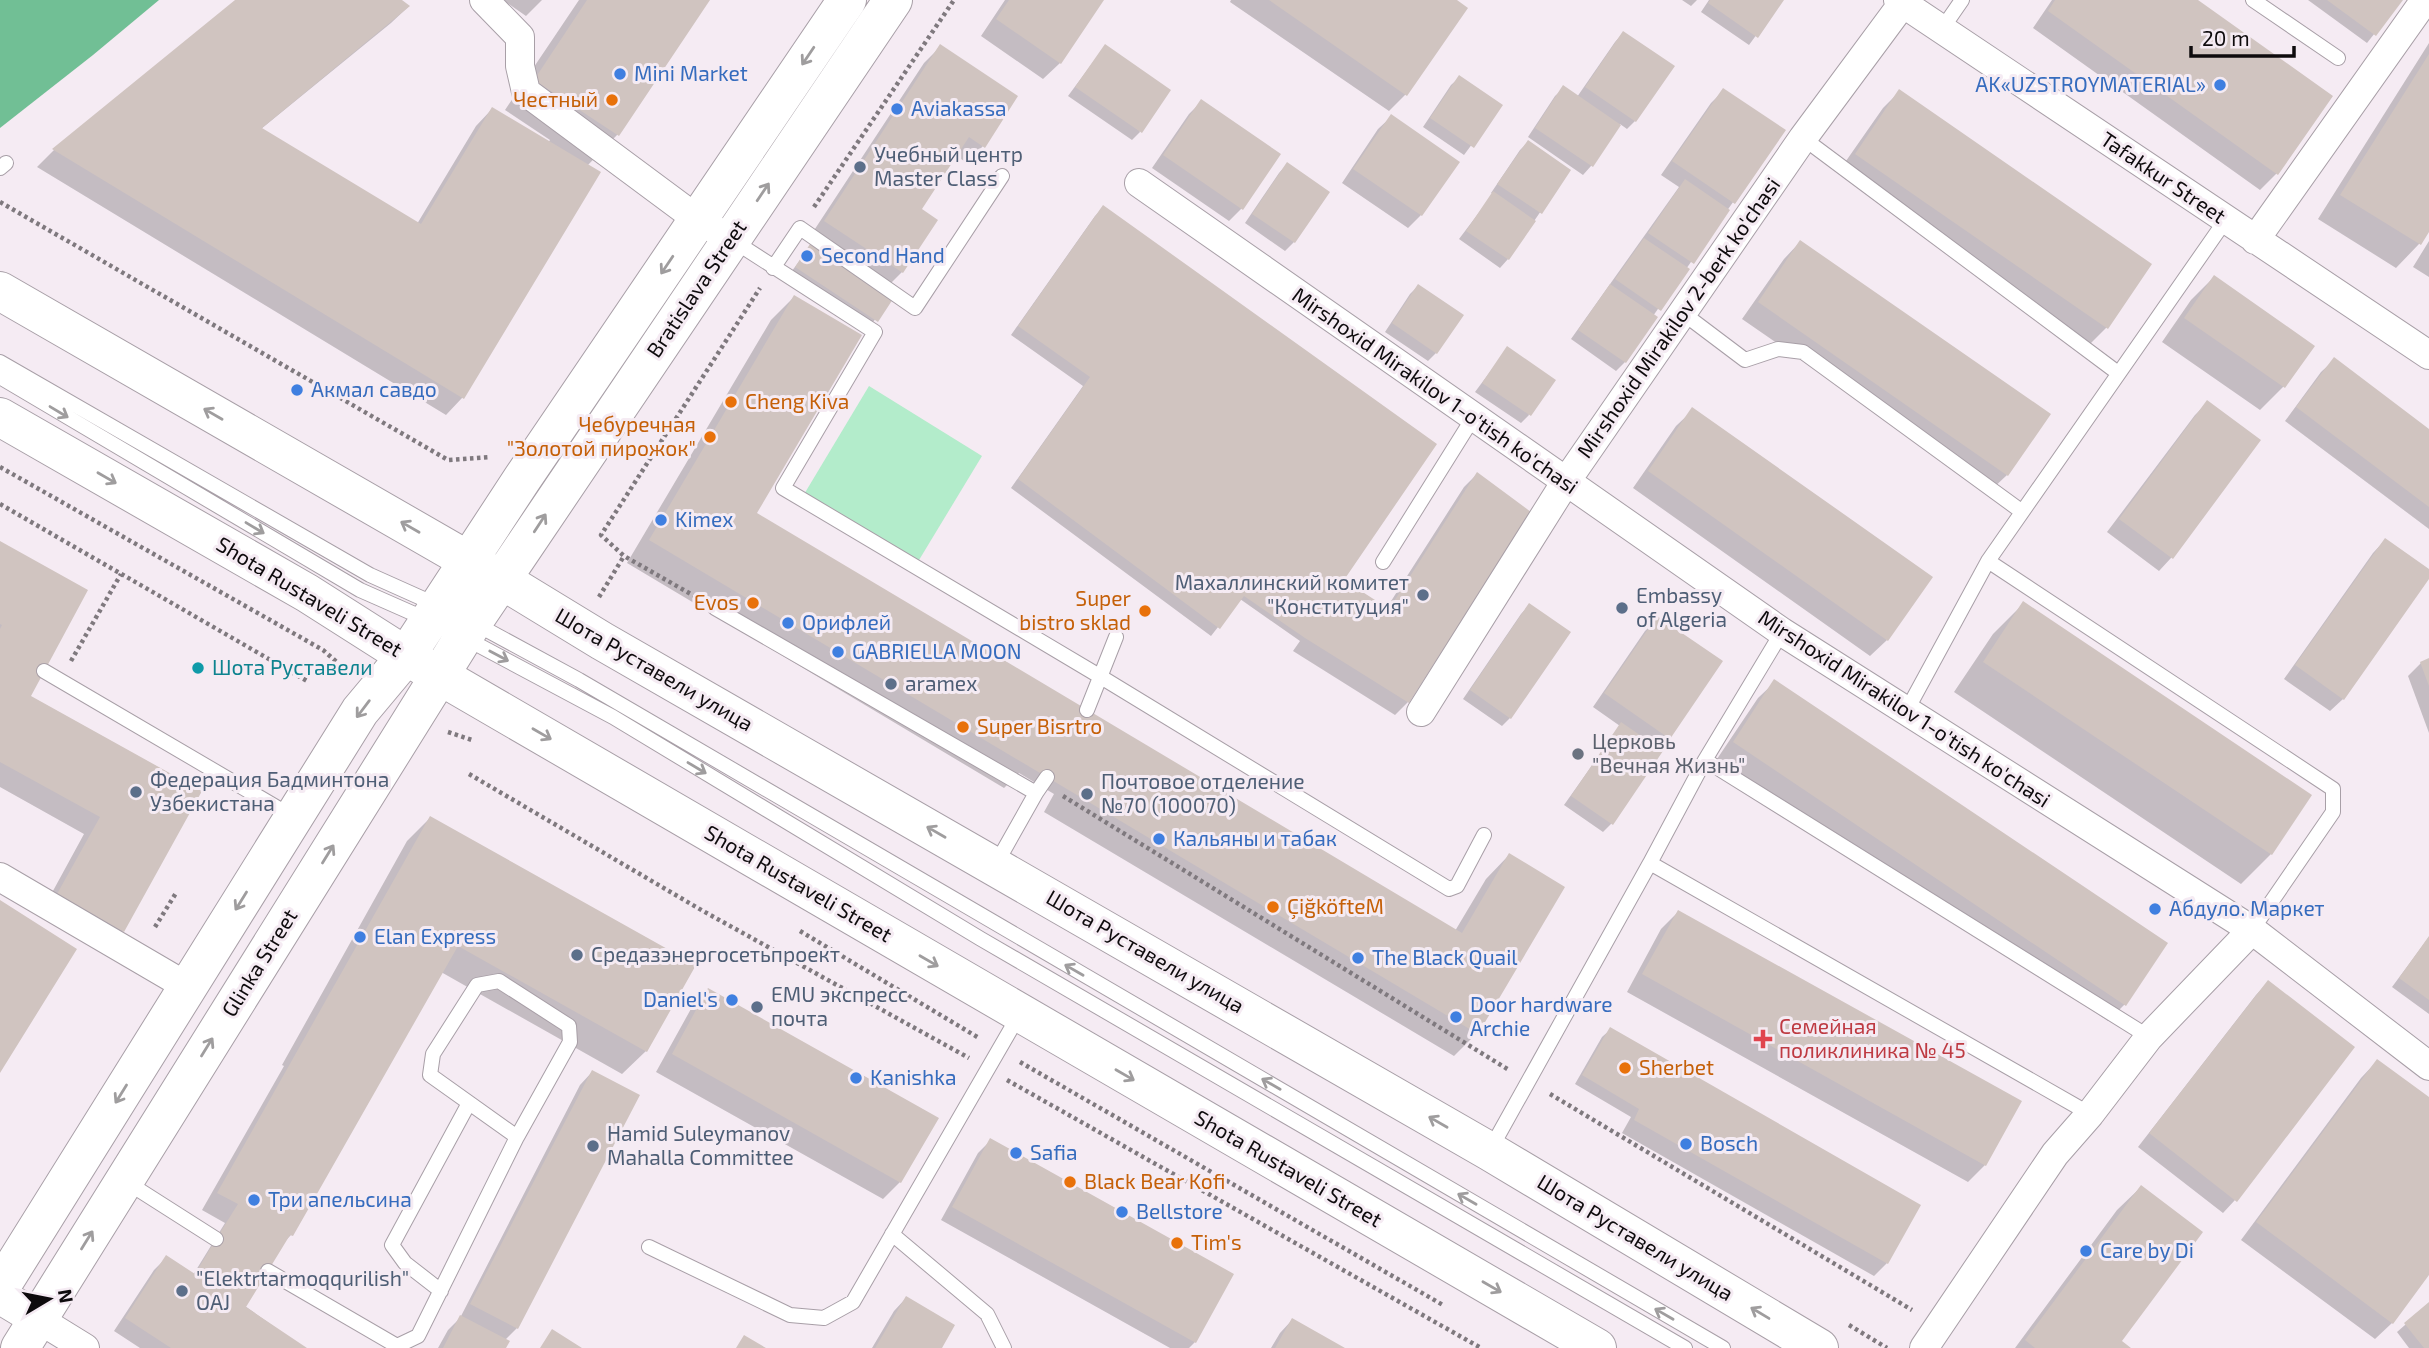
<svg xmlns="http://www.w3.org/2000/svg" width="2429" height="1348" viewBox="0 0 2429 1348" font-family="'Exo 2',sans-serif">
	<style>
		.green { fill: #b3eccb }
		.forest { fill: #71bf95 }
		.shadow { fill: #0003 }
		.building { fill: #d0c4c0 }
		.lines { fill: none; stroke-linecap: round; stroke-linejoin: round }
		.service-casing { stroke: #a89fa7; stroke-width: 16 }
		.minor-casing { stroke: #a89fa7; stroke-width: 30 }
		.tertiary-casing { stroke: #a89fa7; stroke-width: 37 }
		.secondary-casing { stroke: #a89fa7; stroke-width: 40 }
		.primary-casing { stroke: #a89fa7; stroke-width: 40 }
		.path { stroke: #7f797e; stroke-width: 4.5; stroke-dasharray: 3.5 3.5; stroke-linecap: butt }
		.service { stroke: #fff; stroke-width: 14 }
		.minor { stroke: #fff; stroke-width: 28 }
		.tertiary { stroke: #fff; stroke-width: 35 }
		.secondary { stroke: #fff; stroke-width: 38 }
		.primary { stroke: #fff; stroke-width: 38 }
		.oneway { stroke: #9f9d9e }
		.shop-dot { fill: #3f7fe0; stroke: #f5ebf3; stroke-width: 2.5 }
		.food-dot { fill: #e8710a; stroke: #f5ebf3; stroke-width: 2.5 }
		.service-dot { fill: #5c6f8a; stroke: #f5ebf3; stroke-width: 2.5 }
		.culture-dot { fill: #0f9aa8; stroke: #f5ebf3; stroke-width: 2.5 }
		.worship-dot { fill: #6b7280; stroke: #f5ebf3; stroke-width: 2.5 }
		.health-dot { fill: #e0444e; stroke: #f5ebf3; stroke-width: 2.5 }
		.labels { text-anchor: middle; stroke-width: 6; stroke-linejoin: round; paint-order: stroke }
		.shop-label { font-size: 21px; fill: #366cbe; stroke: #f5ebf3; text-anchor: start }
		.food-label { font-size: 21px; fill: #c56008; stroke: #f5ebf3; text-anchor: start }
		.service-label { font-size: 21px; fill: #4e5e75; stroke: #f5ebf3; text-anchor: start }
		.street-label { font-size: 21px; fill: #0e0b0d; stroke: #f5ebf3 }
		.culture-label { font-size: 21px; fill: #0d838f; stroke: #f5ebf3; text-anchor: start }
		.worship-label { font-size: 21px; fill: #5b616d; stroke: #f5ebf3; text-anchor: start }
		.health-label { font-size: 21px; fill: #be3a42; stroke: #f5ebf3; text-anchor: start }
	</style>
	<rect width="100%" height="100%" fill="#f5ebf3"/>
	<path class="green" d="M869,386L982,456L916,565L803,496Z"/>
	<path class="forest" d="M0,0H159L93,55L0,128Z"/>
	<path class="shadow" d="M238,0H399L408,7L391,23L261,129L417,224L476,126L492,109L548,143L550,140L505,110L579,0H708L617,135L587,166L598,173L462,398L446,415L37,167L54,150Z
		M503,0H542L526,16Z
		M1005,0H1102L1060,63L1043,79L981,36Z
		M1231,0H1453L1406,94L1389,111L1230,2Z
		M1682,0H1697L1691,6Z
		M1709,0H1782L1749,45L1701,12Z
		M2052,0H2195L2331,97L2276,174L2260,190L2033,28Z
		M2308,0H2401L2367,43Z
		M1623,33L1635,121L1627,129L1620,124L1591,166L1583,175L1528,137L1555,96L1564,88L1577,97L1615,42Z
		M2429,43V229L2419,244L2396,268L2318,219Z
		M1105,46L1140,132L1132,140L1068,96Z
		M940,47L983,146L967,163L955,155L920,210L902,272L885,289L809,238L924,63Z
		M1460,77L1501,105L1464,155L1423,127L1451,85Z
		M1724,90L1783,131L1653,316L1655,318L1625,362L1616,371L1571,339L1679,187L1661,175L1711,103Z
		M1899,92L2149,265L2106,328L2090,344L1839,171L1883,108Z
		M1202,101L1242,208L1229,221L1152,168L1189,114Z
		M1391,117L1457,163L1421,215L1408,228L1342,183L1378,129Z
		M1528,142L1569,170L1508,259L1500,268L1459,239L1493,194L1491,193L1520,150Z
		M1287,164L1327,192L1294,242L1285,251L1245,223L1279,173Z
		M1104,207L1337,587L1386,609L1464,487L1477,474L1408,702L1395,715L1293,651L1300,641L1240,599L1211,636L1011,488L1083,386L1011,335L1095,216Z
		M2429,241V277L2413,267Z
		M1800,242L2007,475L1990,491L1742,319L1784,259Z
		M811,246L890,299L868,329L788,276Z
		M2214,277L2312,346L2283,387L2260,410L2162,342L2191,300Z
		M1418,286L1436,353L1428,361L1385,332L1410,294Z
		M794,297L754,513L1455,931L1486,879L1509,855L1477,1033L1454,1056L1044,812L1054,794L1019,773L1004,788L627,563L771,320Z
		M1507,349L1529,415L1521,423L1475,392Z
		M2334,360L2429,431V529L2285,421L2321,372Z
		M2208,402L2259,441L2171,558L2159,571L2107,532L2195,415Z
		M1693,410L1887,640L1870,656L1633,488L1676,426Z
		M2385,540L2429,572V576L2343,699L2330,711L2284,679L2373,553Z
		M0,543L28,696L200,791L123,931L106,947L42,911L84,834L0,787Z
		M2023,604L2310,795L2271,854L2241,884L1954,692L1993,634Z
		M1529,605L1510,718L1502,726L1463,699L1521,614Z
		M1657,619L1668,737L1657,749L1611,824L1603,832L1564,805L1620,726L1593,707L1645,631Z
		M2429,660V733L2408,676L2421,663Z
		M1775,682L2125,1004L2108,1021L1717,759L1758,698Z
		M430,818L646,1051L622,1074L441,972L291,1235L282,1244L245,1306L304,1348H140L114,1331L154,1270L167,1257L193,1275L225,1223L202,1210L284,1066L282,1065L407,841Z
		M1678,912L1985,1165L1968,1182L1627,992L1661,929Z
		M2429,937V1014L2392,987Z
		M2268,982L2235,1200L2223,1213L2138,1147L2256,995Z
		M708,990L900,1182L883,1199L656,1072L692,1007Z
		M1611,1029L1887,1263L1874,1276L1622,1133L1631,1117L1575,1084L1602,1037Z
		M2377,1061L2429,1099V1272L2392,1323L2375,1339L2241,1240L2361,1078Z
		M592,1072L517,1328L504,1341V1348H438L448,1330L460,1318L580,1085Z
		M991,1140L1195,1342L1189,1348H1170L941,1220L978,1153Z
		M2141,1187L2119,1342L2128,1348H2015L2117,1210Z
		M906,1298L940,1348H872L894,1311Z
		M2429,1304V1348H2409L2397,1332Z
		M1292,1320L1342,1348H1271L1280,1333Z"/>
	<path class="building" d="M235,0H402L410,6L262,128L421,224L492,107L601,172L464,399L52,149Z
		M587,0H710L619,136L534,80Z
		M1009,0H1104L1061,64L996,19Z
		M1269,0H1457L1468,8L1407,96Z
		M1710,0H1784L1758,38L1708,3Z
		M2055,0H2198L2333,96L2278,175L2048,11Z
		M2327,0H2403L2376,36Z
		M1623,31L1675,66L1636,122L1585,87Z
		M940,44L1018,96L985,148L969,137L922,209L938,220L903,273L824,221Z
		M1105,44L1171,90L1142,133L1075,87Z
		M2429,54V232L2421,245L2340,195Z
		M1459,75L1503,105L1474,148L1430,118Z
		M1563,85L1621,125L1593,167L1535,128Z
		M1723,88L1786,130L1735,204L1672,161Z
		M1899,89L2152,264L2108,329L1855,154Z
		M1201,99L1281,154L1243,210L1163,155Z
		M1391,114L1460,162L1422,216L1353,169Z
		M1528,140L1571,170L1542,214L1497,184Z
		M1287,162L1330,192L1295,243L1252,214Z
		M1685,179L1730,210L1694,264L1648,233Z
		M1493,191L1536,221L1509,260L1466,231Z
		M1103,205L1437,444L1344,580L1389,609L1477,472L1531,512L1409,703L1305,638L1244,596L1220,629L1018,479L1090,377L1018,326Z
		M1644,238L1690,269L1661,311L1615,279Z
		M1800,240L2051,414L2008,476L1758,302Z
		M810,244L893,299L878,322L795,267Z
		M2214,275L2315,346L2285,388L2184,318Z
		M1418,284L1464,315L1437,354L1392,323Z
		M1610,284L1658,317L1626,363L1578,330Z
		M794,295L862,335L757,513L1462,933L1509,853L1565,887L1478,1034L649,540Z
		M1507,346L1556,380L1531,416L1482,383Z
		M2334,357L2429,429V507L2296,407Z
		M2207,400L2261,440L2173,559L2119,519Z
		M1692,407L1933,577L1888,641L1648,471Z
		M2385,538L2429,569V579L2344,700L2295,665Z
		M0,541L88,590L31,696L202,791L124,932L57,894L100,817L0,762V629L2,625L0,624Z
		M2023,601L2312,795L2272,855L1983,662Z
		M1529,603L1571,632L1511,719L1470,690Z
		M1657,616L1723,661L1670,739L1604,693Z
		M2429,658V686L2420,662Z
		M1774,679L2168,943L2126,1006L1733,742Z
		M1621,722L1663,751L1613,825L1571,796Z
		M430,816L696,965L647,1052L458,946L293,1236L290,1235L246,1307L307,1348H171L125,1318L166,1255L195,1274L216,1239L238,1204L217,1193Z
		M0,900L77,949L0,1073Z
		M1678,910L2022,1101L1986,1166L1642,974Z
		M2429,936V1000L2399,978Z
		M2268,980L2355,1047L2237,1202L2149,1133Z
		M708,988L939,1118L901,1183L672,1054Z
		M1610,1027L1921,1205L1888,1264L1634,1120L1639,1109L1582,1075Z
		M2377,1059L2429,1097V1275L2393,1324L2256,1222Z
		M592,1070L640,1095L518,1329L470,1304Z
		M990,1138L1234,1274L1196,1343L952,1207Z
		M2141,1185L2203,1232L2122,1341L2131,1348H2035L2025,1340Z
		M906,1296L955,1325L942,1348H875Z
		M2429,1302V1348H2424L2404,1323Z
		M460,1315L510,1341L506,1348H443Z
		M1292,1318L1345,1348H1275Z
		M552,1329L582,1348H540Z
		M744,1335L766,1348H736Z"/>
	<g class="lines">
		<defs>
			<path id="service" d="M2253,0L2338,58
				M1942,29L1962,0
				M1803,138L2118,373
				M0,168L6,163
				M732,240L875,332L783,488L1101,677L1449,889L1457,886L1484,835
				M773,268L800,228L915,308L1002,176
				M1684,314L1745,360L1778,349L1803,352L2021,511
				M0,362L370,575L437,605
				M0,377L360,590L428,620
				M1988,561L2333,789V812L2252,930
				M1383,562L1473,418
				M715,608L1036,793
				M474,623L579,680L1723,1348
				M465,638L613,717L981,939L1685,1348
				M44,671L293,817
				M1087,710L1116,637
				M1907,710L1988,561L2225,221
				M1705,760L1782,632
				M996,864L1036,793L1047,777
				M2090,1114L1650,863L1705,760L2149,1037
				M1490,1150L1650,863
				M125,1181L216,1239
				M892,1234L987,1314L1004,1348
				M649,1247L790,1315L824,1318L853,1302L1019,1015
				M268,1271L397,1346L418,1336L517,1137L570,1042L569,1026L499,981L477,985L433,1054L430,1075L517,1137
				M441,1291L405,1263L392,1245L469,1103"/>
			<path id="minor" d="M484,0L520,37V66L526,92L697,219L714,229
				M1898,0L2429,355
				M1139,183L1782,632L2252,930L2429,1066
				M2255,240L2425,0
				M1421,712L1565,483L1803,138L1903,3
				M0,877L188,987
				M38,1319L85,1348
				M1924,1348L2055,1154L2090,1114L2149,1037L2252,930"/>
			<path id="tertiary" d="M0,1296L38,1319"/>
			<path id="secondary" d="M0,1288L360,711L406,656L522,479L847,0
				M20,1348L473,622L893,0"/>
			<path id="primary" d="M0,291L502,580L602,641L1489,1151L1819,1348
				M0,417L307,593L406,656L1597,1348"/>
		</defs>
		<use href="#service" class="service-casing"/>
		<use href="#minor" class="minor-casing"/>
		<use href="#tertiary" class="tertiary-casing"/>
		<use href="#secondary" class="secondary-casing"/>
		<use href="#primary" class="primary-casing"/>
		<path class="path" d="M0,202L448,460L490,457
			M814,207L954,0
			M0,467L323,650L346,670
			M0,504L307,681
			M599,597L624,556
			M696,597L624,556L601,535L760,288
			M71,661L121,574
			M448,732L472,740
			M469,774L703,911L969,1058
			M1063,796L1509,1070
			M155,927L176,893
			M800,931L979,1038
			M1020,1062L1443,1305
			M1007,1080L1481,1348
			M1550,1094L1912,1310
			M1849,1325L1887,1348"/>
		<use href="#service" class="service"/>
		<use href="#minor" class="minor"/>
		<use href="#tertiary" class="tertiary"/>
		<use href="#secondary" class="secondary"/>
		<use href="#primary" class="primary"/>
	</g>
	<defs><path id="oneway-shaft" d="M-6 0H5M1.5-3L5.5 0L1.5 3" fill="none" stroke-width="1.6" stroke-linecap="round" stroke-linejoin="round" transform="scale(1.75)"/></defs>
	<g class="oneway">
		<use href="#oneway-shaft" transform="translate(808 56) rotate(124)"/>
		<use href="#oneway-shaft" transform="translate(763 192) rotate(-56)"/>
		<use href="#oneway-shaft" transform="translate(667 265) rotate(124)"/>
		<use href="#oneway-shaft" transform="translate(59 412) rotate(31)"/>
		<use href="#oneway-shaft" transform="translate(213 414) rotate(-150)"/>
		<use href="#oneway-shaft" transform="translate(107 478) rotate(30)"/>
		<use href="#oneway-shaft" transform="translate(540 523) rotate(-57)"/>
		<use href="#oneway-shaft" transform="translate(410 527) rotate(-150)"/>
		<use href="#oneway-shaft" transform="translate(255 528) rotate(31)"/>
		<use href="#oneway-shaft" transform="translate(499 656) rotate(28)"/>
		<use href="#oneway-shaft" transform="translate(363 709) rotate(127)"/>
		<use href="#oneway-shaft" transform="translate(542 734) rotate(30)"/>
		<use href="#oneway-shaft" transform="translate(697 768) rotate(31)"/>
		<use href="#oneway-shaft" transform="translate(936 832) rotate(-150)"/>
		<use href="#oneway-shaft" transform="translate(328 854) rotate(-58)"/>
		<use href="#oneway-shaft" transform="translate(241 901) rotate(122)"/>
		<use href="#oneway-shaft" transform="translate(929 961) rotate(30)"/>
		<use href="#oneway-shaft" transform="translate(1074 970) rotate(-150)"/>
		<use href="#oneway-shaft" transform="translate(207 1047) rotate(-58)"/>
		<use href="#oneway-shaft" transform="translate(1125 1075) rotate(30)"/>
		<use href="#oneway-shaft" transform="translate(1271 1084) rotate(-150)"/>
		<use href="#oneway-shaft" transform="translate(121 1094) rotate(122)"/>
		<use href="#oneway-shaft" transform="translate(1438 1122) rotate(-150)"/>
		<use href="#oneway-shaft" transform="translate(1467 1199) rotate(-150)"/>
		<use href="#oneway-shaft" transform="translate(87 1240) rotate(-58)"/>
		<use href="#oneway-shaft" transform="translate(1492 1287) rotate(30)"/>
		<use href="#oneway-shaft" transform="translate(1760 1313) rotate(-149)"/>
		<use href="#oneway-shaft" transform="translate(1664 1314) rotate(-150)"/>
	</g>
	<g class="shop-dot">
		<circle cx="620" cy="74" r="7"/>
		<circle cx="2220" cy="85" r="7"/>
		<circle cx="897" cy="109" r="7"/>
		<circle cx="807" cy="256" r="7"/>
		<circle cx="297" cy="390" r="7"/>
		<circle cx="661" cy="520" r="7"/>
		<circle cx="788" cy="623" r="7"/>
		<circle cx="838" cy="652" r="7"/>
		<circle cx="1159" cy="839" r="7"/>
		<circle cx="2155" cy="909" r="7"/>
		<circle cx="360" cy="937" r="7"/>
		<circle cx="1358" cy="958" r="7"/>
		<circle cx="732" cy="1000" r="7"/>
		<circle cx="1456" cy="1017" r="7"/>
		<circle cx="856" cy="1078" r="7"/>
		<circle cx="1686" cy="1144" r="7"/>
		<circle cx="1016" cy="1153" r="7"/>
		<circle cx="254" cy="1200" r="7"/>
		<circle cx="1122" cy="1212" r="7"/>
		<circle cx="2086" cy="1251" r="7"/>
	</g>
	<g class="food-dot">
		<circle cx="612" cy="100" r="7"/>
		<circle cx="731" cy="402" r="7"/>
		<circle cx="710" cy="437" r="7"/>
		<circle cx="753" cy="603" r="7"/>
		<circle cx="1145" cy="611" r="7"/>
		<circle cx="963" cy="727" r="7"/>
		<circle cx="1273" cy="907" r="7"/>
		<circle cx="1625" cy="1068" r="7"/>
		<circle cx="1070" cy="1182" r="7"/>
		<circle cx="1177" cy="1243" r="7"/>
	</g>
	<g class="service-dot">
		<circle cx="860" cy="167" r="7"/>
		<circle cx="1423" cy="595" r="7"/>
		<circle cx="1622" cy="608" r="7"/>
		<circle cx="891" cy="684" r="7"/>
		<circle cx="136" cy="792" r="7"/>
		<circle cx="1087" cy="794" r="7"/>
		<circle cx="577" cy="955" r="7"/>
		<circle cx="757" cy="1007" r="7"/>
		<circle cx="593" cy="1146" r="7"/>
		<circle cx="182" cy="1291" r="7"/>
	</g>
	<circle class="culture-dot" cx="198" cy="668" r="7"/>
	<circle class="worship-dot" cx="1578" cy="754" r="7"/>
	<path class="health-dot" d="M1759.5 1028.5h7v7h7v7h-7v7h-7v-7h-7v-7h7z"/>
	<g class="labels">
		<g class="shop-label">
			<text x="634" y="81">Mini Market</text>
			<text x="2206" y="92" text-anchor="end">AK«UZSTROYMATERIAL»</text>
			<text x="911" y="116">Aviakassa</text>
			<text x="821" y="263">Second Hand</text>
			<text x="311" y="397">Акмал савдо</text>
			<text x="675" y="527">Kimex</text>
			<text x="802" y="630">Орифлей</text>
			<text x="852" y="659">GABRIELLA MOON</text>
			<text x="1173" y="846">Кальяны и табак</text>
			<text x="2169" y="916">Абдуло. Маркет</text>
			<text x="374" y="944">Elan Express</text>
			<text x="1372" y="965">The Black Quail</text>
			<text x="718" y="1007" text-anchor="end">Daniel's</text>
			<text x="1470" y="1012">Door hardware<tspan x="1470" dy="24">Archie</tspan></text>
			<text x="870" y="1085">Kanishka</text>
			<text x="1700" y="1151">Bosch</text>
			<text x="1030" y="1160">Safia</text>
			<text x="268" y="1207">Три апельсина</text>
			<text x="1136" y="1219">Bellstore</text>
			<text x="2100" y="1258">Care by Di</text>
		</g>
		<g class="food-label">
			<text x="598" y="107" text-anchor="end">Честный</text>
			<text x="745" y="409">Cheng Kiva</text>
			<text x="696" y="432" text-anchor="end">Чебуречная<tspan x="696" dy="24">"Золотой пирожок"</tspan></text>
			<text x="1131" y="606" text-anchor="end">Super<tspan x="1131" dy="24">bistro sklad</tspan></text>
			<text x="739" y="610" text-anchor="end">Evos</text>
			<text x="977" y="734">Super Bisrtro</text>
			<text x="1287" y="914">ÇiğköfteM</text>
			<text x="1639" y="1075">Sherbet</text>
			<text x="1084" y="1189">Black Bear Kofi</text>
			<text x="1191" y="1250">Tim's</text>
		</g>
		<g class="service-label">
			<text x="874" y="162">Учебный центр<tspan x="874" dy="24">Master Class</tspan></text>
			<text x="1409" y="590" text-anchor="end">Махаллинский комитет<tspan x="1409" dy="24">"Конституция"</tspan></text>
			<text x="1636" y="603">Embassy<tspan x="1636" dy="24">of Algeria</tspan></text>
			<text x="905" y="691">aramex</text>
			<text x="150" y="787">Федерация Бадминтона<tspan x="150" dy="24">Узбекистана</tspan></text>
			<text x="1101" y="789">Почтовое отделение<tspan x="1101" dy="24">№70 (100070)</tspan></text>
			<text x="591" y="962">Средазэнергосетьпроект</text>
			<text x="771" y="1002">EMU экспресс<tspan x="771" dy="24">почта</tspan></text>
			<text x="607" y="1141">Hamid Suleymanov<tspan x="607" dy="24">Mahalla Committee</tspan></text>
			<text x="196" y="1286">"Elektrtarmoqqurilish"<tspan x="196" dy="24">OAJ</tspan></text>
		</g>
		<g class="street-label">
			<text transform="translate(2163 178) rotate(34)" y="7">Tafakkur Street</text>
			<text transform="translate(697 289) rotate(-56)" y="7">Bratislava Street</text>
			<text transform="translate(1679 318) rotate(-55)" y="7">Mirshoxid Mirakilov 2-berk ko'chasi</text>
			<text transform="translate(1435 391) rotate(35)" y="7">Mirshoxid Mirakilov 1-o'tish ko'chasi</text>
			<text transform="translate(309 597) rotate(31)" y="7">Shota Rustaveli Street</text>
			<text transform="translate(654 670) rotate(30)" y="7">Шота Руставели улица</text>
			<text transform="translate(1904 709) rotate(33)" y="7">Mirshoxid Mirakilov 1-o'tish ko'chasi</text>
			<text transform="translate(798 884) rotate(30)" y="7">Shota Rustaveli Street</text>
			<text transform="translate(1145 952) rotate(30)" y="7">Шота Руставели улица</text>
			<text transform="translate(260 963) rotate(-58)" y="7">Glinka Street</text>
			<text transform="translate(1288 1169) rotate(30)" y="7">Shota Rustaveli Street</text>
			<text transform="translate(1635 1238) rotate(31)" y="7">Шота Руставели улица</text>
		</g>
		<g class="culture-label">
			<text x="212" y="675">Шота Руставели</text>
		</g>
		<g class="worship-label">
			<text x="1592" y="749">Церковь<tspan x="1592" dy="24">"Вечная Жизнь"</tspan></text>
		</g>
		<g class="health-label">
			<text x="1779" y="1034">Семейная<tspan x="1779" dy="24">поликлиника № 45</tspan></text>
		</g>
	</g>
	<g transform="translate(49 1299) rotate(80)" stroke="#f5ebf3" stroke-width="5" paint-order="stroke">
	<path d="M0-5L12 26L0 18L-12 26Z" fill="#0e0b0d"/>
	<text y="-10" font-size="19" font-weight="bold" text-anchor="middle" fill="#0e0b0d">N</text>
	</g>
	<path d="M2191 46v10h103v-10" fill="none" stroke="#0e0b0d" stroke-width="3.5"/>
	<text x="2202" y="46" font-size="21" fill="#0e0b0d" stroke="#f5ebf3" stroke-width="5" paint-order="stroke">20 m</text>
</svg>
